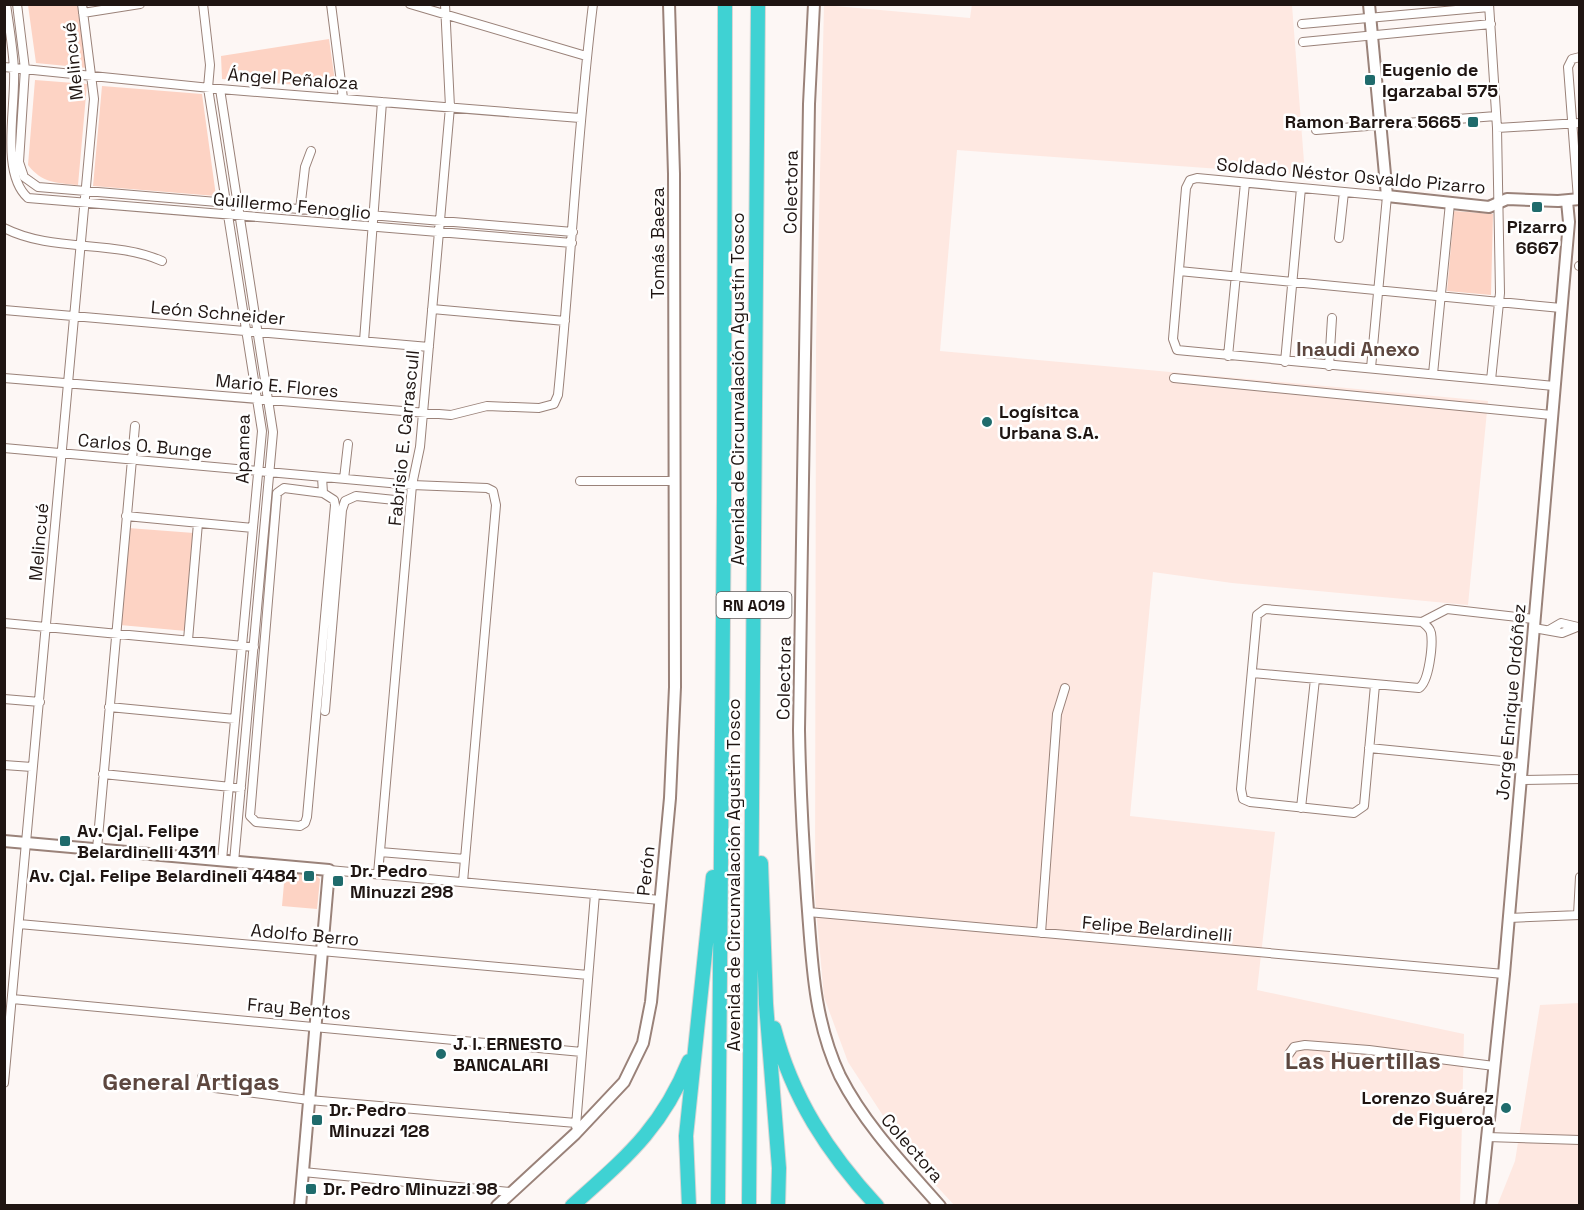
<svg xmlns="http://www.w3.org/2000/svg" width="1584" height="1210" viewBox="0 0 1584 1210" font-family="'Space Grotesk',sans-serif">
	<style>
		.built { fill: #fee8e1 }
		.green { fill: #fdd3c4 }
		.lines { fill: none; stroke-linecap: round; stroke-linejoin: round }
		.street-casing { stroke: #9a8279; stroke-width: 10 }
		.secondary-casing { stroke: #9a8279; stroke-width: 14 }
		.highway-casing { stroke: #d7d5d4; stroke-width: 16 }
		.street { stroke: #fff; stroke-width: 8 }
		.secondary { stroke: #fff; stroke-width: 10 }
		.highway { stroke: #3fd2d3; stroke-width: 14 }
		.poi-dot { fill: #1f6b6c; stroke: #fff; stroke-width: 2 }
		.labels { text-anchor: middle; stroke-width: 5; stroke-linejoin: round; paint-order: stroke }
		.shield { fill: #fff; stroke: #625b59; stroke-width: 1.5 }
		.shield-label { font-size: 16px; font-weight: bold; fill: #1f1512 }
		.street-label { font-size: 18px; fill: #1f1512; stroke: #fff }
		.poi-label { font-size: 18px; font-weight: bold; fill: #1f1512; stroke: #fff; text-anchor: start }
		.neighbourhood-label { font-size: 20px; font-weight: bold; fill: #5d473f; stroke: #fff }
		.district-label { font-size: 24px; font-weight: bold; fill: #5d473f; stroke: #fff }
	</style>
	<rect width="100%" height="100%" fill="#fdf7f5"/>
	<path class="built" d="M972,4L1292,5L1305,175L957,150L940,351L1488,401L1468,605L1232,583L1153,572L1130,816L1275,832L1257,990L1464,1034L1460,1205H954L910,1157L848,1062L824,997L815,897L816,343L824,5L970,18Z
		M1579,1003V1205L1497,1206L1515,1161L1540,1005Z"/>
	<path class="green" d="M28,5H77L87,68L36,63Z
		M329,39L336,88L222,79L221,56Z
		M35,80L87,84L78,185C56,183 42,183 28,165Z
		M102,86L202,94L216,196L93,186Z
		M1454,211L1493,214L1491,295L1447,291Z
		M128,528L194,533L186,631L120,625Z
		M285,872L314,873L320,879L317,909L282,906Z"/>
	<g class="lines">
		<defs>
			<path id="street" d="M6,4C9,26 13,48 14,70C16,108 0,173 28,198L572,243
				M17,4L25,69L19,162L24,177L38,187L573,232
				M203,4L210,65L208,88L262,431L222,860
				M331,4L343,98
				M410,4L586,56
				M1489,4L1497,128L1500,293L1491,380
				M83,13L140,4
				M1302,24L1489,7
				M1303,42L1491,24
				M4,67L220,89L580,118
				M220,89L273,432L234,862
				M1497,128L1580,123
				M1316,130L1496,116
				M1578,199L1568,67L1572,59L1580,57
				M300,210L305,167L311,151
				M4,228C53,253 112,239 162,261
				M1339,238L1344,192
				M1579,266H1580
				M1179,271L1561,308
				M432,309L565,321
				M4,310L429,347
				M364,341L382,102
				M1228,356L1245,183
				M1285,362L1301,188
				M1329,366L1332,318
				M1371,368L1387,196L1197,178L1190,180L1186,188L1173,339L1177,350L1554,386
				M1433,374L1450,203
				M4,378L451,415L487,406L539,408L554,404L558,395C571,265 577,134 593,4
				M1174,378L1551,415
				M4,448L412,485L487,488L493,491L496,505L463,882
				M322,477L323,493L334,500L335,505L307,817L305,823L300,826L256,822L250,816L277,493L284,488L323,493
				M344,479L348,444
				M580,481H675
				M126,516L253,528
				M1422,622L1447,609L1534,619
				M4,623L254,647
				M1534,628L1562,633L1577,627
				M1549,630L1561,623L1578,627
				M188,640L198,523
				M1252,673L1419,688C1429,682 1433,645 1431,633C1430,628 1426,625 1422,622L1265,609L1257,615L1241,789L1243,799L1250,802L1354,813L1364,806L1375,685
				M4,699L40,702
				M109,707L235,719
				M325,711L342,510L345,501L356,496L395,500
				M1369,748L1522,763
				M4,765L32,767
				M103,774L241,788
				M1521,780L1580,779
				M1301,808L1315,679
				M97,849L135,426
				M380,852L465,859
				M329,870L660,900
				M378,874L412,485L420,447L450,107L445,4
				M808,912L1504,974
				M1578,915L1580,877
				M1509,918L1580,915
				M19,924L588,975
				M1041,933L1057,714L1065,688
				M12,999L582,1052
				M1289,1054L1294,1047L1305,1045L1369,1050L1494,1066
				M202,1077L215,1088L309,1100L576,1123
				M4,1083L94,99L82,4
				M576,1126L595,894
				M1487,1137L1580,1140
				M303,1172L511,1192"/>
			<path id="secondary" d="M814,4L809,104L799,730C800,786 803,842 807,898C812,960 813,1019 840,1076C865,1125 904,1165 940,1206
				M1369,4L1387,196L1489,207L1507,199L1558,201L1580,199
				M4,841L329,870L300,1206
				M497,1206L575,1134L624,1082L643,1043L651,1002L670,798L675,687L674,174L669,4
				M1480,1206L1504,974L1569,222L1567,201"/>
			<path id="highway" d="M761,863L766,1004L779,1168L778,1206
				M774,1028C792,1098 828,1153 877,1206
				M572,1206C625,1158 661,1130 689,1061
				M689,1206L686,1136L713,877
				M718,1206L724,498L725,4
				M749,1206L758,4"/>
		</defs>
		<use href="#street" class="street-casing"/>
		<use href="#secondary" class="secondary-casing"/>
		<use href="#highway" class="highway-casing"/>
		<use href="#street" class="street"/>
		<use href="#secondary" class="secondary"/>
		<use href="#highway" class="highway"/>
	</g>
	<g class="poi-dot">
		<rect x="1364" y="74" width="12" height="12" rx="3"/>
		<rect x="1467" y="116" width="12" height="12" rx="3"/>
		<rect x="1531" y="201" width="12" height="12" rx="3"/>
		<circle cx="987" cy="422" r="6"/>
		<rect x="59" y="835" width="12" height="12" rx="3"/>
		<rect x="303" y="870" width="12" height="12" rx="3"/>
		<rect x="332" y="875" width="12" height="12" rx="3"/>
		<circle cx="441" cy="1054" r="6"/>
		<circle cx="1506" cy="1108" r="6"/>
		<rect x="311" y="1114" width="12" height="12" rx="3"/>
		<rect x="305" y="1183" width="12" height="12" rx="3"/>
	</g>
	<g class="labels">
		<rect class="shield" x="716.5" y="592" width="75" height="26" rx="4.5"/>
		<g class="shield-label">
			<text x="754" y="611">RN A019</text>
		</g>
		<g class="street-label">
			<text transform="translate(73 61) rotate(-96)" y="6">Melincué</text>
			<text transform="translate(293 79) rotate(4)" y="6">Ángel Peñaloza</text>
			<text transform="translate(1351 176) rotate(5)" y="6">Soldado Néstor Osvaldo Pizarro</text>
			<text transform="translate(791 192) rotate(-89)" y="6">Colectora</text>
			<text transform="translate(292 206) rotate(5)" y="6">Guillermo Fenoglio</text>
			<text transform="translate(658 243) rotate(-90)" y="6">Tomás Baeza</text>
			<text transform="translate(218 313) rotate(5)" y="6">León Schneider</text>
			<text transform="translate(277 386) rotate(5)" y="6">Mario E. Flores</text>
			<text transform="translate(738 389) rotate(-90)" y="6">Avenida de Circunvalación Agustín Tosco</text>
			<text transform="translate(404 438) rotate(-84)" y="6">Fabrisio E. Carrascull</text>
			<text transform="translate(145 446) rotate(5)" y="6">Carlos O. Bunge</text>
			<text transform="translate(243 449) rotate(-89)" y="6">Apamea</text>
			<text transform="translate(39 542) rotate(-85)" y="6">Melincué</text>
			<text transform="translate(784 678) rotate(-89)" y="6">Colectora</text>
			<text transform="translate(1511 702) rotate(-85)" y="6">Jorge Enrique Ordóñez</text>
			<text transform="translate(646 871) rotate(-84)" y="6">Perón</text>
			<text transform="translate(734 875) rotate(-90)" y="6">Avenida de Circunvalación Agustín Tosco</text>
			<text transform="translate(1157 929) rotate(5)" y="6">Felipe Belardinelli</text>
			<text transform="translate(305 935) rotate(5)" y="6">Adolfo Berro</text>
			<text transform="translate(299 1009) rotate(5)" y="6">Fray Bentos</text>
			<text transform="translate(912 1148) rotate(49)" y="6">Colectora</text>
		</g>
		<g class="poi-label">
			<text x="1382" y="76">Eugenio de<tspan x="1382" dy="21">Igarzabal 575</tspan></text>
			<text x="1461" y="128" text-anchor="end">Ramon Barrera 5665</text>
			<text x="1537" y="233" text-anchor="middle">Pizarro<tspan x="1537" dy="21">6667</tspan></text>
			<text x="999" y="418">Logísitca<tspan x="999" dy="21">Urbana S.A.</tspan></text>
			<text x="77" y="837">Av. Cjal. Felipe<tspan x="77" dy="21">Belardinelli 4311</tspan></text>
			<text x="350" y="877">Dr. Pedro<tspan x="350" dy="21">Minuzzi 298</tspan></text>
			<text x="297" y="882" text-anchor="end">Av. Cjal. Felipe Belardineli 4484</text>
			<text x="453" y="1050">J. I. ERNESTO<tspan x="453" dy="21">BANCALARI</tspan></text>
			<text x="1494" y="1104" text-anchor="end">Lorenzo Suárez<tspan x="1494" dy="21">de Figueroa</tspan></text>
			<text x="329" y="1116">Dr. Pedro<tspan x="329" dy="21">Minuzzi 128</tspan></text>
			<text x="323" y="1195">Dr. Pedro Minuzzi 98</text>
		</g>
		<g class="neighbourhood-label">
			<text x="1358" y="356">Inaudi Anexo</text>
		</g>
		<g class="district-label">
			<text x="1363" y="1069">Las Huertillas</text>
			<text x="191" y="1090">General Artigas</text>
		</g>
	</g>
	<rect width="1584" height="1210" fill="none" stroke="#1f1512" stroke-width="12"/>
</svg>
